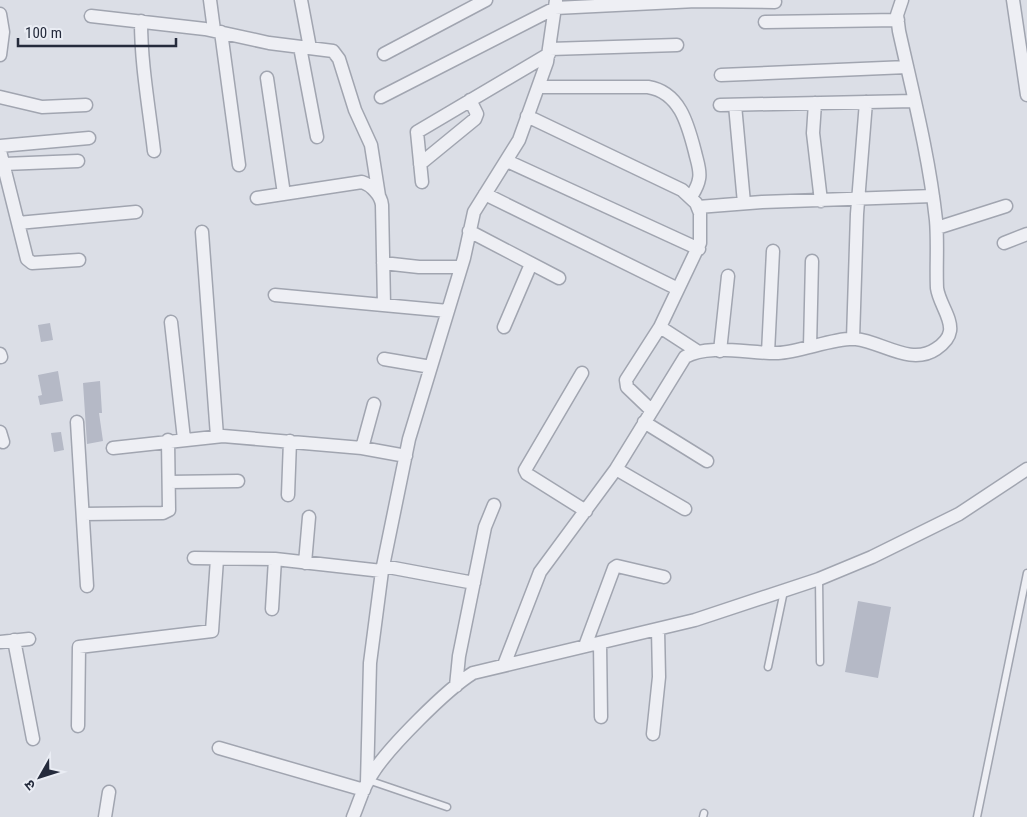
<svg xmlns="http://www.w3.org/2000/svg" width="1027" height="817" viewBox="0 0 1027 817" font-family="'Roboto Condensed','Noto Sans Devanagari',sans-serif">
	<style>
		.building { fill: #b5b9c6 }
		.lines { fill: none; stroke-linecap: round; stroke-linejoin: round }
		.lane-casing { stroke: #a1a5b0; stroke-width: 9 }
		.street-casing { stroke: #a1a5b0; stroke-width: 15 }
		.lane { stroke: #eeeff4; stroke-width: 6 }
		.street { stroke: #eeeff4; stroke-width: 12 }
	</style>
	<rect width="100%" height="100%" fill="#dbdee6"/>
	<path class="building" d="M50,323L53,340L41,342L38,325Z
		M58,371L63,401L40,405L38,396L42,395L38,375Z
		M100,381L102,413H99L103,441L87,444L83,383Z
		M61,432L64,450L54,452L51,433Z
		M858,601L891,607L878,678L845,672Z"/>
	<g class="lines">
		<defs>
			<path id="lane" d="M819,579L820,662
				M768,667L784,591
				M368,780L447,807
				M703,817L704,813
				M977,817L1027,573"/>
			<path id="street" d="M210,0L214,30
				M301,0L310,48
				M1013,0L1027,95
				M0,14L3,32L0,55
				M91,16L205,29L269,43L333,51L339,59L355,110L371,145L379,196
				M141,21C141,65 149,107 154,151
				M765,22L898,20
				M221,32L239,165
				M300,47L317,137
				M550,49L677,45
				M384,54L486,0
				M721,75L907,67
				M267,78L284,194
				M538,87H648C680,92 688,125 695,152C697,161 701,171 699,179C698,186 694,192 691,197
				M0,97L42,107L86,105
				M381,97L555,8L696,1L775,2
				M815,103L813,133L821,201
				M720,105L914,101
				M735,105L744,203
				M527,116L682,190L696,203L700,213V243L660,327L697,351
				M0,146L89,138
				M0,151L27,259L32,263L79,260
				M507,161L699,249
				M4,164L78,161
				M420,164L475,119L477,114L470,100
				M422,182L417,132L549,54
				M485,194L678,289
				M257,198L362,182C371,185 381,195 382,205L384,305
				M698,207L762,202L933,196
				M18,223L136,212
				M937,228L1006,206
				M469,231L559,278
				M202,232L217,436
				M1004,243L1027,234
				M383,263L419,267H461
				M275,295L448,311
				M171,322L184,439
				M504,327L531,264
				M853,339L857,214L866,102
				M810,347L812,261
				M720,351L728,276
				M768,353L773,251
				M0,354L1,357
				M384,359L431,367
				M582,373L525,470L527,474L586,511
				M651,410L627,387L626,380L660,327
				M77,422L87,586
				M644,422L707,461
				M0,432L3,442
				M113,448L223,436L362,448L406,456
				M362,448L374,404
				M616,469L685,509
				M169,482L238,481
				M288,495L290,441
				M83,514L163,513L169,510L168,440
				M194,558L275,559L382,571
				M305,563L309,517
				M383,566L474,583
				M272,609L275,559
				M14,640L33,739
				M0,642L29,639
				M600,643L601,717
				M585,646L614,568L617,566L664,577
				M504,665L540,572L616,469L685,357C709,343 751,354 778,353C800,352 837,337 856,339C882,342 911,366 936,349C942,345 949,338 950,331C952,318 939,303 937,288C936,266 938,243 936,220C929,156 913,94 899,31L897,15L902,0
				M456,686L459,656L485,527L494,505
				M78,726L79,647L212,631L217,559
				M653,734L659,677L658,629
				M219,748L364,790
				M367,783L370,663L382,571L409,439L464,258L474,212L519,140L547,62L556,0
				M105,817L109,792
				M353,817C359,803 363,787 372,774C388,748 447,689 473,673L695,620L819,579L872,557L959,514L1027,469"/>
		</defs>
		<use href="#lane" class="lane-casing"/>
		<use href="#street" class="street-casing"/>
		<use href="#lane" class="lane"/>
		<use href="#street" class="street"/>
	</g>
	<g transform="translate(40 777) rotate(231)" stroke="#eaedf4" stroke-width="4" paint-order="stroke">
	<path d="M0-4L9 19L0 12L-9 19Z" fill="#252b3c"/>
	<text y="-8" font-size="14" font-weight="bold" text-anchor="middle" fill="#252b3c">उ</text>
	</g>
	<path d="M18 38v8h158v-8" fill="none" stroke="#252b3c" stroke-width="2.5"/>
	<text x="25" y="38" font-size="15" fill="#252b3c" stroke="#eaedf4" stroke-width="4" paint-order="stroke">100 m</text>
</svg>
